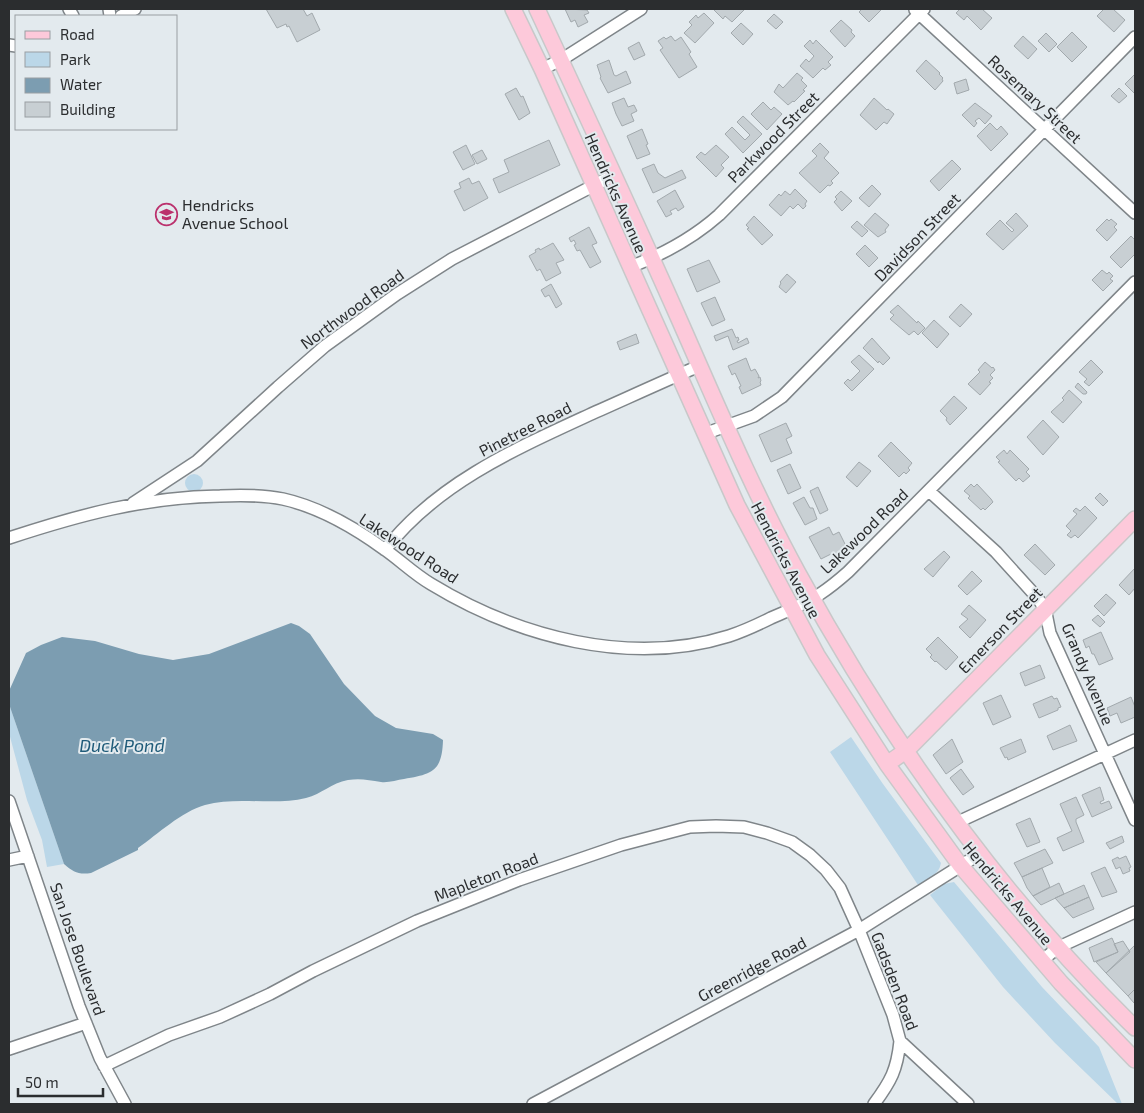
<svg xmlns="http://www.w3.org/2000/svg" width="1144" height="1113" viewBox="0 0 1144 1113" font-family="'Exo 2',sans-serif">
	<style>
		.green { fill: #bbd7e8 }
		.water { fill: #7c9db1 }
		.building { fill: #c8cfd3; stroke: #a2a9ad }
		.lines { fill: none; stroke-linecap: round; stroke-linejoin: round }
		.minor-casing { stroke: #7f8589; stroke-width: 14 }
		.major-casing { stroke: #c8c8c9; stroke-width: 18 }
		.minor { stroke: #fff; stroke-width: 11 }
		.major { stroke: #fdc9da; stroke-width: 15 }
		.labels { text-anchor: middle; stroke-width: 4; stroke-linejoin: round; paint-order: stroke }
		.street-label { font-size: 16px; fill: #2b2d2f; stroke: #e3eaee }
		.poi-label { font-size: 16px; fill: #2b2d2f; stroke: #e3eaee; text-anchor: start }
		.water-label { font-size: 18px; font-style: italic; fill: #1f5b79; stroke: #e3eaee }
	</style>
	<rect width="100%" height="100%" fill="#e3eaee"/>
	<path class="green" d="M185 483a9 9 0 1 1 18 0a9 9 0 1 1-18 0Z
		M9,704L64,864L47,867L42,840L27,800L9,733Z
		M851,737L883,784L941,863C939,875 928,879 918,885L830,752Z
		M954,882L1042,987L1099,1047L1122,1104H1118L1055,1043L1003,987L930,895L944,884Z"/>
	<path class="water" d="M291,623L299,626L310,634L344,684L375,716L396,728L433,734L443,740C442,772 432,774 404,779C397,780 388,783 381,782C369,780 360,778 348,780C331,783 322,794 306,798C274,806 237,796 205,805C181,812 158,834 138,848V850L91,873C79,875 73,872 64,864L9,704V691L26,653L41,645L62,637L95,641L139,654L173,660L209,654Z"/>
	<path class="building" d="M266,9H303L307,16L312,13L320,30L297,42L289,26L287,27L286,24L277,28Z
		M565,9L587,10L589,13L584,15L588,22L578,27L575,20L571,22Z
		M713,9H745L732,22L725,16L723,19Z
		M862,9H882L869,22L859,12Z
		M960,9H982L992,18L981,30L967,16L964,20L956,13Z
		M1104,9H1113L1125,20L1114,32L1097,16Z
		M704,13L714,23L695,43L684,33L692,25L689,22L696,15L698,18Z
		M774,14L783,22L776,29L767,21Z
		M841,20L852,30L851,32L855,36L845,47L830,31Z
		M741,23L753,34L743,45L731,33Z
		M1072,32L1087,47L1072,62L1057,47Z
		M1046,33L1057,44L1049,52L1038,41Z
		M671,36L675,41L681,37L691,52L689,54L697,67L679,78L660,50L663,48L658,41L664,37L666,39Z
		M1023,36L1037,49L1028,59L1014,46Z
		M810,40L813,44L816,40L833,57L828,62L831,65L825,70L823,68L813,78L800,66L806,59L809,62L814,56L804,46Z
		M639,42L645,55L634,60L628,48Z
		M609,60L614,75L616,76L626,71L631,83L608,93L600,78L601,77L597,65Z
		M926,60L940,73L939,74L943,78L942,79L943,81L935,90L916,71Z
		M797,73L803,78L801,80L807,86L803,90L805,91L794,102L793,101L788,105L774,92L779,84L783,88Z
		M1135,74V94L1125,84Z
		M966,79L969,90L957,94L954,83Z
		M516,88L521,97L523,96L530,113L519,120L505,94Z
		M1119,88L1127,96L1119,103L1111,96Z
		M624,98L628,107L634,105L637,111L631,114L634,121L622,126L616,114L612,103Z
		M874,98L887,110L888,109L894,114L887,124L884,122L876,130L860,115Z
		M763,102L771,110L774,107L782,114L767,130L751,114Z
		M975,103L992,116L985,124L979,118L975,121L977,123L974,127L962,115Z
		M743,116L762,134L743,153L725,134L732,127L745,140L750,135L737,122Z
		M990,123L997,130L1001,126L1008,134L991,151L977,136Z
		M642,129L648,144L646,145L650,154L637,159L627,136Z
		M549,140L560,165L499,193L493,179L509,172L504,160Z
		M820,143L829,152L824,158L839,173L831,181L833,183L830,186L828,185L820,193L799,173L817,156L812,151Z
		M466,145L475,164L463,170L453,152Z
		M716,145L729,157L721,165L724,168L716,177L696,157L701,152L705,155Z
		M482,150L487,159L477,164L472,155Z
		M952,160L961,169L939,191L930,181Z
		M654,164L658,173L665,178L682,170L686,178L653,193L642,169Z
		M469,178L472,184L479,181L488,198L464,211L454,191L461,188L459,183Z
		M872,185L881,194L869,207L859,198Z
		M795,189L807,201L805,204L806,206L803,209L798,204L793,209L790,206L781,216L769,205L779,194L781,196L785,191L790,195Z
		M675,190L684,207L678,211L676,208L670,211L672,214L666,217L657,201Z
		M841,191L852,201L842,211L834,202L837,199L835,197Z
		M875,213L889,225L885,230L886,232L878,237L864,225Z
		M1016,213L1028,226L1003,250L986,234L1000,220L1012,232L1014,230L1006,223Z
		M754,216L773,235L762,245L747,229L749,228L746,225Z
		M1107,219L1109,221L1111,219L1117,224L1114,227L1117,230L1107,241L1096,230Z
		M857,221L868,231L862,237L851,227Z
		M589,227L597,243L592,245L601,262L590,268L580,250L577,251L574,245L576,244L574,240L571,242L569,238Z
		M1131,236L1135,240V254L1121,268L1110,257Z
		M553,243L564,260L556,263L561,273L546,281L540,269L537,271L529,256L536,252L535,250L539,248L540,250Z
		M865,245L878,258L869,267L856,254Z
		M709,260L720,282L697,292L687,269Z
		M1102,270L1107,274L1109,272L1113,276L1110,279L1113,281L1103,291L1092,280Z
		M787,274L796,282L786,293L779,287L781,283L780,282Z
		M551,284L562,304L556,308L549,295L545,297L541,290Z
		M715,297L725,320L712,326L701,303Z
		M961,304L972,314L960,327L949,317Z
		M898,305L917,323L918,321L925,328L918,335L914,331L909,335L890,319L894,315L890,312Z
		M934,320L949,334L937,348L922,333Z
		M732,329L736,338L738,337L739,340L737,341L738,343L747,338L749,343L733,350L728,336L716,341L714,336Z
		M636,334L639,343L620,350L617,342Z
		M872,338L890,358L883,365L879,361L878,363L863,348Z
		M859,355L874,369L852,391L844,383L848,379L850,381L860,371L851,362Z
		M746,358L751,371L755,369L759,376L758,378L760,377L761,381L760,382L761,385L742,394L739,387L741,386L735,373L732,375L728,366Z
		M1091,360L1103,372L1089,386L1084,382L1087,379L1079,372Z
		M985,362L992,368L993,367L995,370L990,375L993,378L989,382L991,383L980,395L968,384L980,372L978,370Z
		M1078,383L1087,392L1086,394H1083L1075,387Z
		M1069,390L1082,402L1063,423L1051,412L1064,400L1062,398L1064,396Z
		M954,396L967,408L950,425L946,420L947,418L940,411Z
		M1043,420L1059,437L1043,455L1027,437Z
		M786,423L792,436L786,439L792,453L771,462L759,435Z
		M891,442L912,463L908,468L910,470L906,474L904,472L899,477L878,456Z
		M1004,450L1007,454L1010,450L1029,469L1026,472L1030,476L1023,482L1019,478L1016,481L998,462L1000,461L996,457Z
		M859,462L871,471L857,487L846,477Z
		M790,464L801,488L788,494L777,470Z
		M971,484L974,487L977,484L991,499L993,502L985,510L983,508L981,510L968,498L970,496L964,491Z
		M818,487L828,510L820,514L810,491Z
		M1100,493L1108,501L1103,506L1095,498Z
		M804,497L810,508H813L817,519L805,525L793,503Z
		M1085,506L1097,518L1078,538L1075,535L1071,538L1067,535L1071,531L1066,526L1077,514L1073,511L1076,508L1080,511Z
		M829,527L833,535L839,532L846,546L843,548L844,549L833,555V553L821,559L809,537Z
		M1035,544L1055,565L1045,575L1024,555Z
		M944,551L950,557L933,577L924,569Z
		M1135,568V588L1129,595L1119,585Z
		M972,571L982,581L967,595L958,586Z
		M1106,594L1116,603L1104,616L1094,606Z
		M969,605L986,620L970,638L959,627L968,619L961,614Z
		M1098,615L1105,622L1100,627L1092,620Z
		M1101,632L1113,659L1099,665L1094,654H1092L1089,646L1086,648L1083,640Z
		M938,637L958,657L946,670L936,661L935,662L930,657L932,655L926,649Z
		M1040,665L1045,678L1025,686L1020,673Z
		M1001,695L1011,717L993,725L983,703Z
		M1052,696L1054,699L1057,698L1061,707L1058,708V710L1039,718L1033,704Z
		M1131,697L1135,707V717L1121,723L1117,713L1110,716L1107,708Z
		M1070,725L1077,741L1053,750L1047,736Z
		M952,739L963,762L946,774L933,755Z
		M1021,739L1026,752L1008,760L1007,757L1005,758L1000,748Z
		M961,769L974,787L963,795L950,778Z
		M1100,787L1104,800L1100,802L1101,804L1109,801L1112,808L1092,817L1082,795Z
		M1076,797L1084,815L1076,819V822L1084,842L1063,851L1057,838L1072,831L1060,804Z
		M1030,818L1040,842L1027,847L1016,824Z
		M1122,836L1124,842L1110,849L1106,843Z
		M1045,849L1053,863L1022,877L1014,863Z
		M1126,856L1131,867L1129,868L1130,871L1123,874L1120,867L1116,869L1112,860L1118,857L1119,859Z
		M1105,867L1117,892L1102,897L1091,873Z
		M1042,868L1050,887L1033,896L1027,888L1022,877Z
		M1059,883L1064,894L1041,905L1033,896Z
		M1084,885L1089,897L1064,908L1055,898Z
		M1089,897L1094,909L1073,918L1064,908Z
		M1112,938L1118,952L1094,962L1089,948Z
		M1123,941L1130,952L1106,973L1096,962L1118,952L1114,944Z
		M1135,945V989L1128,996L1106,973Z
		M1135,989V1002L1134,1003L1128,996Z"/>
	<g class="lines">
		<defs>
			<path id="minor" d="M69,9L73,16
				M109,9L110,16
				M915,10L1135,213
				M121,16L135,9
				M9,45L16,46
				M542,69L561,60L641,9
				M630,267C664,254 692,239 719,215L924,9
				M704,434L754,416L782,397L1135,37
				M929,491L996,552L1034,594L1045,608L1050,633L1135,820
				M133,503L197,461L278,387L325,346L397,294L452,259L614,175
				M9,538C79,515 145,497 220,496C241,495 263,495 283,499C319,507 355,528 384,549C400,560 414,574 431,584C518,637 630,667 729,636C744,631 757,625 771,618C787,611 805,604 820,594C829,588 839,580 848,572L1135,282
				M385,550C436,484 515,449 589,415C625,399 662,382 699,366
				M9,801L79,1006L100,1058L125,1104
				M958,822L1135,740
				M9,860L28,856
				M1041,961L1059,947L1135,912
				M9,1049L86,1023
				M104,1066L169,1035L220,1017L270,994L313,971L417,921L519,880L621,845L690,827L716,826L744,827L767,833L792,842L810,855L826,870L840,888L859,930L893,1015L900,1041L968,1104
				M533,1104L859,930L981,853
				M874,1104C891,1081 897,1070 900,1041"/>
			<path id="major" d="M513,9L542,69L737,505L817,655L887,764L960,865L1061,983L1135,1060
				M537,9C585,112 633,215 679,319C717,405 753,491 798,573C888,738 1001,897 1135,1028
				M887,764L907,750L1135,519"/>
		</defs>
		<use href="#minor" class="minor-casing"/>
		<use href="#major" class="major-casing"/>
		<use href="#minor" class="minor"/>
		<use href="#major" class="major"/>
	</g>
	<defs>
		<symbol id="school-ring" viewBox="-11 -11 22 22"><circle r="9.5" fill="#e3eaee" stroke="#bb316d" stroke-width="1.5"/><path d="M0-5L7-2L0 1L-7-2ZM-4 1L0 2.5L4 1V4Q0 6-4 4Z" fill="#bb316d"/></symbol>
	</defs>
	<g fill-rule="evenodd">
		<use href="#school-ring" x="154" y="202" width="25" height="25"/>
	</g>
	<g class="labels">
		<g class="street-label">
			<text transform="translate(1035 99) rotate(43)" y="6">Rosemary Street</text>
			<text transform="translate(773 137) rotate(-45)" y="6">Parkwood Street</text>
			<text transform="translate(616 193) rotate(66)" y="6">Hendricks Avenue</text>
			<text transform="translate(917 237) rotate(-46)" y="6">Davidson Street</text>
			<text transform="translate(352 309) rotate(-36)" y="6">Northwood Road</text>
			<text transform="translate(525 429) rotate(-27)" y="6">Pinetree Road</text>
			<text transform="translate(864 531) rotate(-44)" y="6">Lakewood Road</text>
			<text transform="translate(409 548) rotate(33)" y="6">Lakewood Road</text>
			<text transform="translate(786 560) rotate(62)" y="6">Hendricks Avenue</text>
			<text transform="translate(1000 630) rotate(-46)" y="6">Emerson Street</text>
			<text transform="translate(1088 674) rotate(67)" y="6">Grandy Avenue</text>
			<text transform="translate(486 877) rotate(-21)" y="6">Mapleton Road</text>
			<text transform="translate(1008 893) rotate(50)" y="6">Hendricks Avenue</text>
			<text transform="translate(78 949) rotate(71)" y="6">San Jose Boulevard</text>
			<text transform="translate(752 969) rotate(-28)" y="6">Greenridge Road</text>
			<text transform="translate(895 981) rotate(69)" y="6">Gadsden Road</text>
		</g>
		<g class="poi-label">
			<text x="182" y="211">Hendricks<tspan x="182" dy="18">Avenue School</tspan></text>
		</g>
		<g class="water-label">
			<text x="122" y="752">Duck Pond</text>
		</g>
	</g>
	<rect width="1144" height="1113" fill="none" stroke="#2b2d2f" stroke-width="20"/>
	<rect x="15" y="15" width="162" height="115" fill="#e3eaee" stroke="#999ea2"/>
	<rect x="25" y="31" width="25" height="8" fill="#fdc9da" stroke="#999ea2"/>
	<text x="60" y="40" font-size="15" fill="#2b2d2f">Road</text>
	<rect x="25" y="52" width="25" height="15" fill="#bbd7e8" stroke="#999ea2"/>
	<text x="60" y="65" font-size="15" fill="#2b2d2f">Park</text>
	<rect x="25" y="78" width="25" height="15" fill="#7c9db1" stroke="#999ea2"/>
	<text x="60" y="90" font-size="15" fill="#2b2d2f">Water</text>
	<rect x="25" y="102" width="25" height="15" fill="#c8cfd3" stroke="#999ea2"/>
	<text x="60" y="115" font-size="15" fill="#2b2d2f">Building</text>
	<path d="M18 1088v8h85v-8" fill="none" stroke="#2b2d2f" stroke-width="2.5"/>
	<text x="25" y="1088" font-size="15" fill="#2b2d2f" stroke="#e3eaee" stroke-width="4" paint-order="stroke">50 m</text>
</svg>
